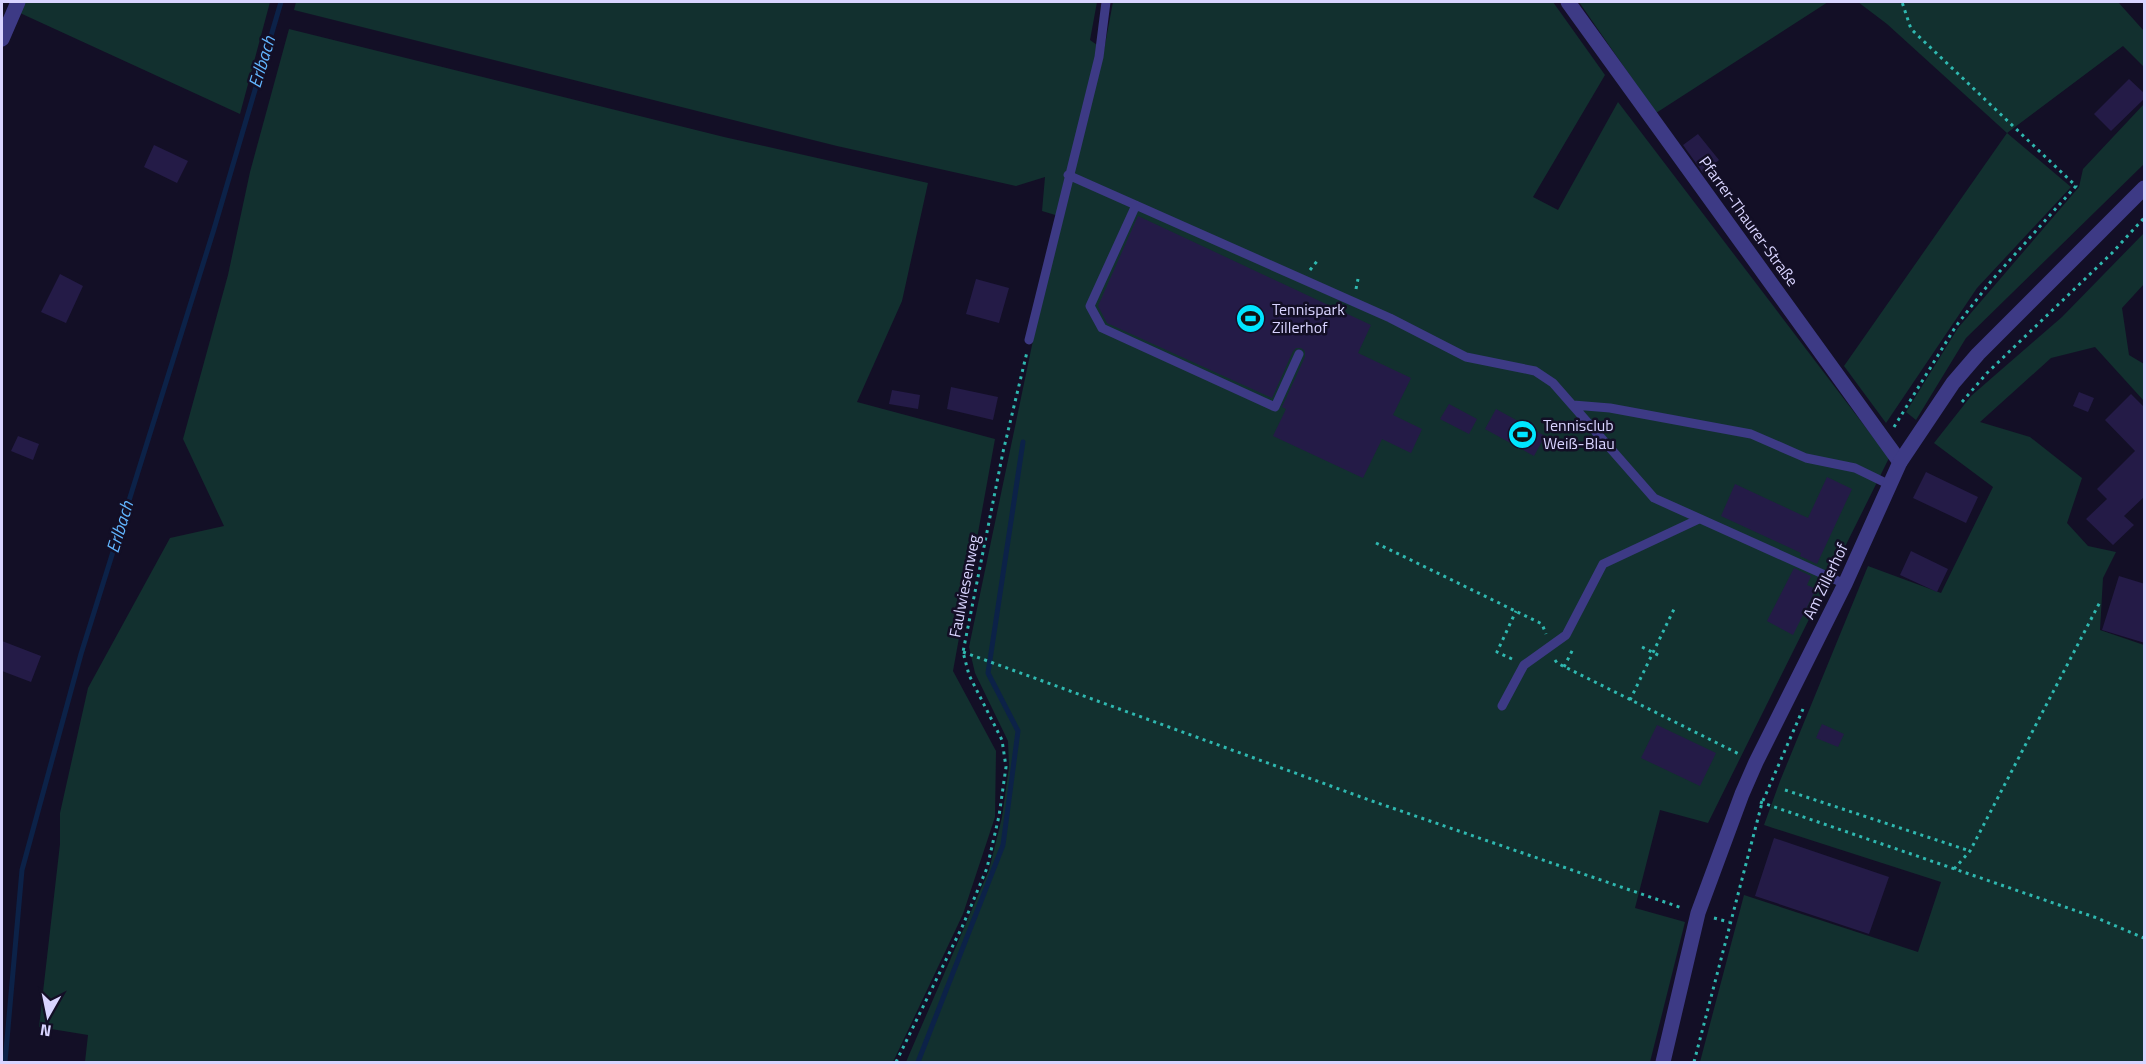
<svg xmlns="http://www.w3.org/2000/svg" width="2146" height="1064" viewBox="0 0 2146 1064" font-family="'Titillium Web',sans-serif">
	<style>
		.green { fill: #12302f }
		.lines { fill: none; stroke-linecap: round; stroke-linejoin: round }
		.stream { stroke: #0c2248; stroke-width: 5 }
		.building { fill: #241b47 }
		.path { stroke: #2fb8b0; stroke-width: 3; stroke-dasharray: 3 4.5; stroke-linecap: butt }
		.service { stroke: #3d3a85; stroke-width: 9 }
		.minor { stroke: #3d3a85; stroke-width: 15 }
		.tertiary { stroke: #3d3a85; stroke-width: 15 }
		.labels { text-anchor: middle; stroke-width: 5; stroke-linejoin: round; paint-order: stroke }
		.street-label { font-size: 16px; fill: #d9d4ff; stroke: #130f26 }
		.poi-label { font-size: 16px; fill: #d9d4ff; stroke: #130f26; text-anchor: start }
		.water-label { font-size: 18px; font-style: italic; fill: #62b6ff; stroke: #130f26 }
	</style>
	<rect width="100%" height="100%" fill="#130f26"/>
	<path class="green" d="M25,2H270L240,114L20,13Z
		M296,2H1097L1090,40L1104,50L1113,2H1553L1605,75L1533,197L1558,210L1618,102L1889,458L1708,823L1660,810L1635,908L1685,922L1650,1062H906L989,870L1002,817L1009,767L1008,741L975,673L969,647L1036,326L1062,217L1042,211L1045,177L1016,186L837,146L294,10Z
		M1579,2H1828L1656,113Z
		M1858,2H2118L2144,31V67L2123,46L2007,133L2071,187L1977,288L1886,423L1844,366L2007,133L1887,24Z
		M289,29L724,137L928,183L902,301L857,402L995,439L953,671L996,751L995,817L963,914L893,1062H85L88,1035L39,1027L60,844V813L88,688L170,538L224,526L183,439L228,275L250,172Z
		M2144,104V164L1966,338L1916,420L1906,412L1958,328L2079,187L2083,169Z
		M2144,233V284L2122,308L2129,355L2144,364V401L2095,347L2051,358L1980,422L2030,437L2082,478L2067,523L2088,546L2116,552L2103,578L2100,630L2144,645V1062H1700L1744,895L1918,952L1941,882L1764,825L1780,781L1868,566L1941,593L1993,487L1934,443L1971,396L2062,317Z"/>
	<g class="lines">
		<path class="stream" d="M5,1062L22,870L81,654L214,229L281,2
			M918,1062L1003,845L1018,731L988,673L1023,442"/>
	</g>
	<path class="building" d="M2129,79L2145,94V98L2111,131L2094,114Z
		M1698,134L1719,160L1703,173L1683,145Z
		M154,145L188,161L177,183L144,167Z
		M1138,216L1371,325L1358,353L1411,378L1393,415L1422,429L1411,453L1382,439L1363,478L1273,436L1286,409L1282,407L1305,357V351L1301,348H1296L1293,351L1272,398L1107,323L1098,306Z
		M60,274L83,286L66,323L41,312Z
		M976,279L1009,288L999,323L966,314Z
		M951,387L998,397L993,420L947,409Z
		M892,390L920,395L918,409L889,404Z
		M2079,392L2094,398L2088,412L2073,406Z
		M2131,394L2145,408V496L2124,516L2134,525L2113,545L2086,519L2107,499L2097,489L2135,451L2105,420Z
		M1449,404L1477,419L1469,434L1440,419Z
		M1496,409L1545,436L1534,456L1485,429Z
		M18,436L39,444L33,460L11,451Z
		M1926,472L1978,497L1966,523L1913,498Z
		M1827,477L1852,489L1817,564L1800,556L1801,553L1721,516L1735,484L1808,518Z
		M1911,551L1948,569L1937,592L1900,575Z
		M1794,568L1811,576L1807,585L1816,589L1793,635L1767,621Z
		M2119,576L2145,584V643L2102,630Z
		M2,641L41,656L31,682L2,671Z
		M1822,724L1844,734L1838,747L1816,738Z
		M1657,725L1716,753L1700,786L1641,758Z
		M1774,838L1889,877L1869,934L1755,896Z"/>
	<g class="lines">
		<path class="path" d="M1310,270L1318,260
			M1356,289L1358,279
			M1962,402L1987,373L2112,253L2144,218
			M1894,427L1956,326L1992,280L2076,186L1911,29L1902,2
			M1376,543L1542,624L1546,634
			M1642,647L1662,657
			M963,652L1372,801L1682,908
			M1512,659L1497,652L1516,611
			M1555,660L1557,663L1741,755
			M1564,667L1574,647
			M1630,700L1675,607
			M1785,790L1970,851
			M1760,802L2097,918L2144,938
			M1954,869L1970,851L2100,602
			M1714,918L1729,922
			M896,1062L963,925L987,868L999,816L1006,767L1002,740L969,675L963,652L1003,452L1027,352
			M1694,1062L1762,803L1803,709"/>
		<path class="service" d="M1068,175L1390,318L1466,357L1535,371L1553,383L1654,498L1845,584
			M1136,205L1090,306L1102,328L1275,407L1299,354
			M1029,340L1099,57L1106,2
			M1573,405L1610,408L1751,434L1806,458L1855,468L1890,485
			M1502,706L1524,665L1566,635L1603,564L1699,519"/>
		<path class="minor" d="M1568,2L1900,462
			M2,39L18,2"/>
		<path class="tertiary" d="M1663,1062L1698,913L1742,794L1756,762L1845,584L1900,462L1953,383L1978,354L2144,188"/>
	</g>
	<defs>
		<symbol id="stadium-disc" viewBox="-11 -11 22 22"><circle r="9.5" fill="#00e5ff" stroke="#130f26"/><path d="M0-5a6.5 5 0 1 0 0 10a6.5 5 0 1 0 0-10ZM-3.5-1.8h7v3.6h-7Z" fill="#111"/></symbol>
	</defs>
	<g fill-rule="evenodd">
		<use href="#stadium-disc" x="1234" y="302" width="33" height="33"/>
		<use href="#stadium-disc" x="1506" y="418" width="33" height="33"/>
	</g>
	<g class="labels">
		<g class="street-label">
			<text transform="translate(1749 221) rotate(54)" y="6">Pfarrer-Thaurer-Straße</text>
			<text transform="translate(1825 581) rotate(-64)" y="6">Am Zillerhof</text>
			<text transform="translate(964 586) rotate(-79)" y="6">Faulwiesenweg</text>
		</g>
		<g class="poi-label">
			<text x="1272" y="315">Tennispark<tspan x="1272" dy="18">Zillerhof</tspan></text>
			<text x="1543" y="431">Tennisclub<tspan x="1543" dy="18">Weiß-Blau</tspan></text>
		</g>
		<g class="water-label">
			<text transform="translate(262 62) rotate(-73)" y="6">Erlbach</text>
			<text transform="translate(120 527) rotate(-73)" y="6">Erlbach</text>
		</g>
	</g>
	<rect width="2146" height="1064" fill="none" stroke="#d9d4ff" stroke-width="6"/>
	<g transform="translate(48 1016) rotate(189)" stroke="#130f26" stroke-width="4.5" paint-order="stroke">
	<path d="M0-4.5L10 22L0 15L-10 22Z" fill="#d9d4ff"/>
	<text y="-9" font-size="16" font-weight="bold" text-anchor="middle" fill="#d9d4ff">N</text>
	</g>
</svg>
